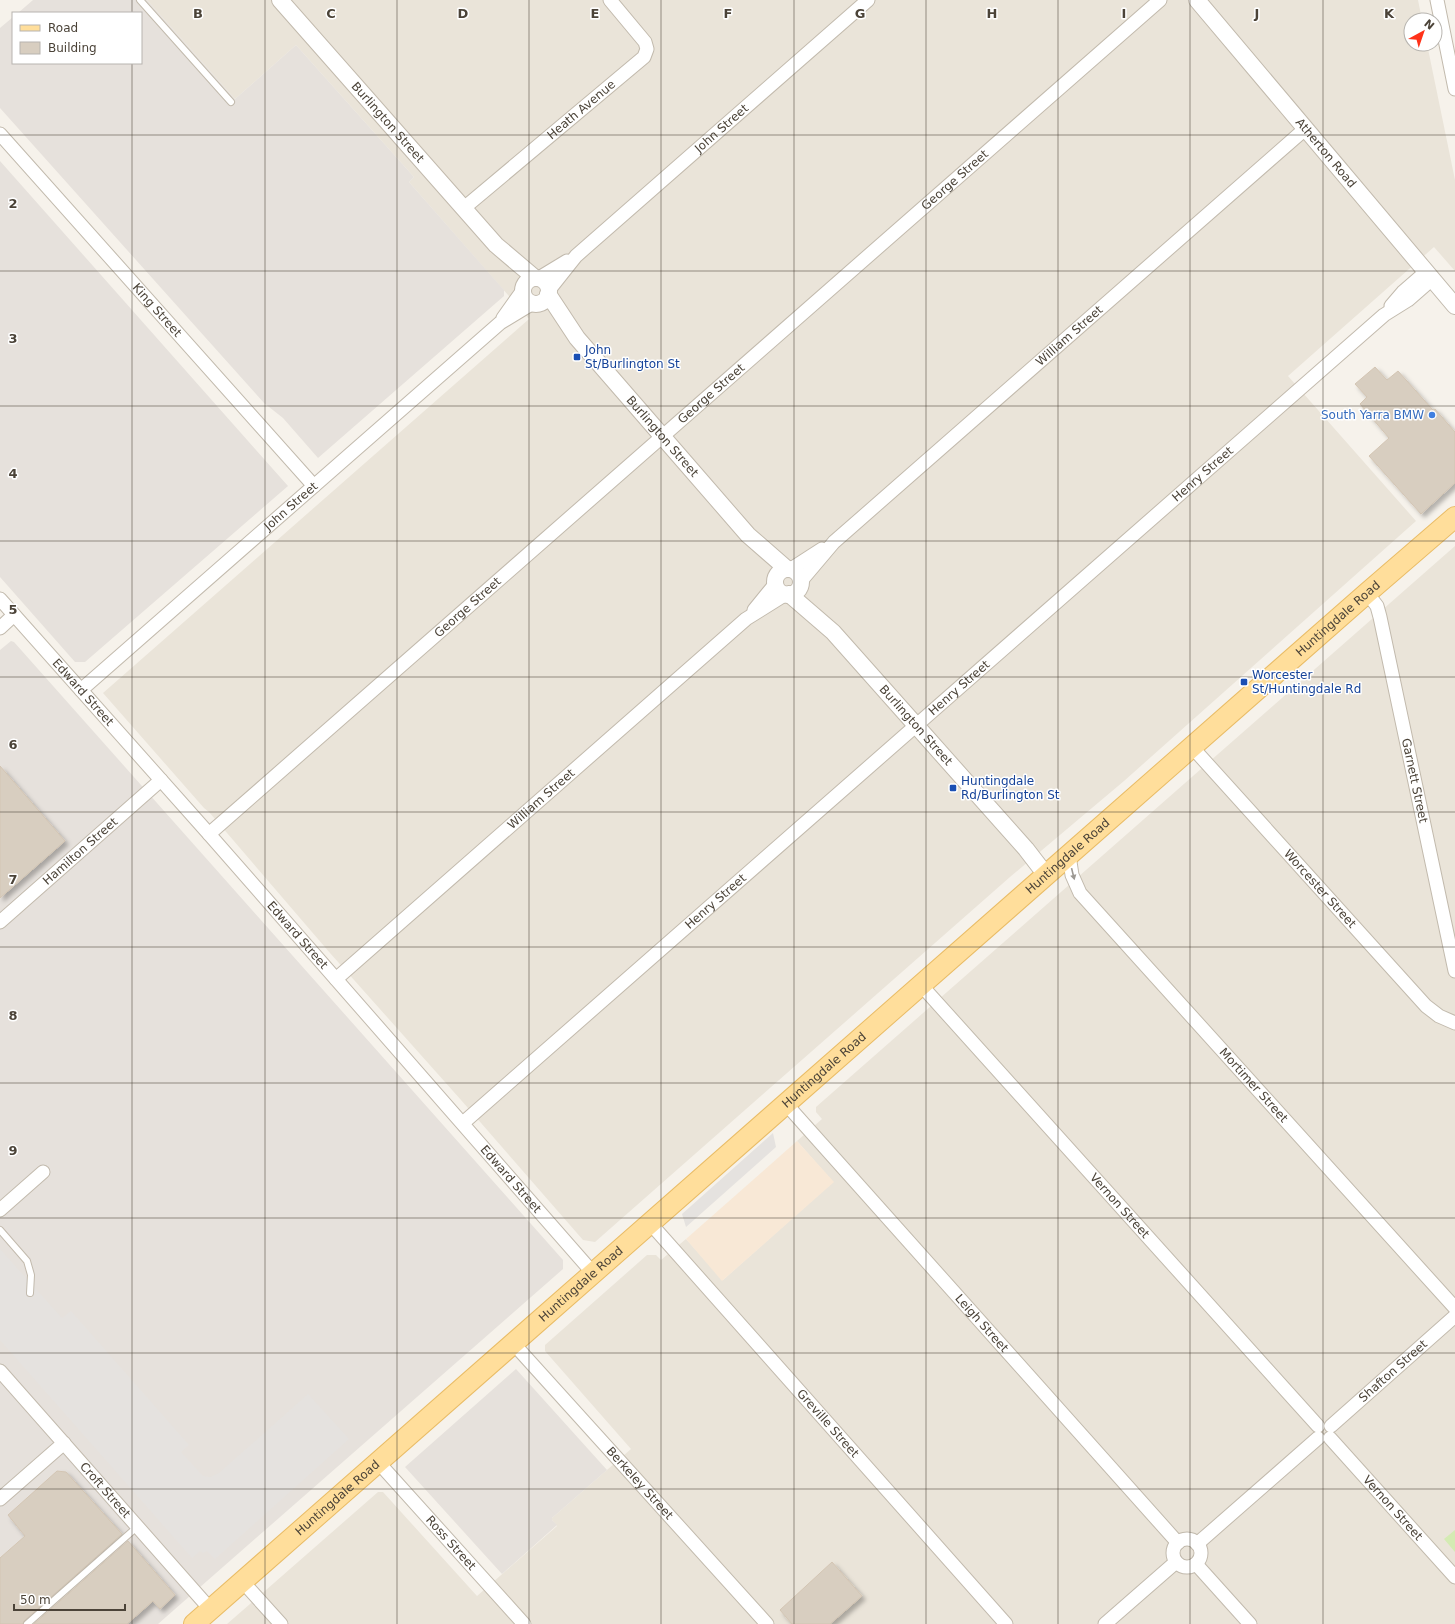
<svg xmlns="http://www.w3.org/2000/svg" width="1455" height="1624" viewBox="0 0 1455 1624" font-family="'DejaVu Sans',sans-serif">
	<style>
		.residential { fill: #eae4d9 }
		.commercial { fill: #f8e8d6 }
		.industrial { fill: #e6e1dc }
		.green { fill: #d4ebb3 }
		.parking { fill: #e5e2df }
		.building { fill: #d8cec0; stroke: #d3c5b3; filter: url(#shadow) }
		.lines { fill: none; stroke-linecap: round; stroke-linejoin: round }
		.service-casing { stroke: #c2baad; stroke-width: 8 }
		.minor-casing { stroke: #c2baad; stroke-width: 15 }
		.tertiary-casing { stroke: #c2baad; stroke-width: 18 }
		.primary-casing { stroke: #e9bc66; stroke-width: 22 }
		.service { stroke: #fff; stroke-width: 6 }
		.minor { stroke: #fff; stroke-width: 13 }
		.tertiary { stroke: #fff; stroke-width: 16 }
		.primary { stroke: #ffde9b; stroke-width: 20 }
		.oneway { fill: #9c9892 }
		.grid { fill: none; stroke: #4b4338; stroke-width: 1; stroke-opacity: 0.55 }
		.transit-dot { fill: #1a4fb4; stroke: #fff; stroke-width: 1.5 }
		.shop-dot { fill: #3f7fe0; stroke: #fff; stroke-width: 1.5 }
		.labels { text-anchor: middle; stroke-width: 3; stroke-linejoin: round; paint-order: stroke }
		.street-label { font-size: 12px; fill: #4b4338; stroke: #fff }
		.transit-label { font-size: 12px; fill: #164399; stroke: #fff; text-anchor: start }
		.shop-label { font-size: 12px; fill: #366cbe; stroke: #fff; text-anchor: end }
		.grid-label { font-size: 13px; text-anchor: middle; font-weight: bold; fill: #4b4338; stroke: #fff; stroke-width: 3; stroke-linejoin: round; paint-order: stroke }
	</style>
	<defs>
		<filter id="shadow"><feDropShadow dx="3.5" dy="3.5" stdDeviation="2" flood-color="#0004"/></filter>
	</defs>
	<rect width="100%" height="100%" fill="#f6f2eb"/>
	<path class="residential" d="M147,0H1418L1422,20H1411V44H1427L1455,180V271L1434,247L1288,376L1416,521L1124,781L1010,877L595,1242L583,1240L461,1100L330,953L209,812L204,808L103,693L529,319L409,182L414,177L296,45L235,99Z
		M1455,546V1624H227L378,1492H383L477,1596L557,1526L552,1520V1518L631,1449L545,1351V1345L647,1255H656L661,1260L686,1239L723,1280L833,1182L797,1141L822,1119L816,1112V1107Z"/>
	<path class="commercial" d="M797,1141L834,1182L722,1281L686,1239Z"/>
	<path class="industrial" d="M33,0H147L235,99L296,45L414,177L409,182L504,290V296L318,458L283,418L264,403L0,108V28L13,17V63H141V13H18Z
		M0,161L288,486L85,662H75L0,577Z
		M11,641L14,642L563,1260V1269L158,1624H0V650Z
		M516,1369L607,1470L552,1518V1520L557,1525L502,1574L405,1467Z"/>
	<path class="green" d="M1455,1530V1552L1444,1539Z"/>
	<path class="parking" d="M773,1133L776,1147L686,1227L682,1214Z
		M0,1249L62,1318L71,1311L189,1445L181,1452L203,1476L210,1477L219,1473L308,1394L349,1439L215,1559L207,1551L203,1553L200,1551L192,1558L0,1340Z"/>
	<path class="building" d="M1375,367L1387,380L1398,371L1433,410L1435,409L1455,432V483L1421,514L1369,456L1389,438L1360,404L1367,397L1355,384Z
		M0,766L65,841L0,898Z
		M57,1471L66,1472L122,1534L24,1621L23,1624H0V1558L25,1536L8,1515Z
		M128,1541L175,1595L160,1609L153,1601L127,1624H34Z
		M832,1562L862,1596L830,1624H792L780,1610Z"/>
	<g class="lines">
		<defs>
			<path id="service" d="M140,0L231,102
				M0,1230L27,1261L31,1275L30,1293
				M27,1624L137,1527"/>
			<g id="minor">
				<path d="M1437,0L1455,89"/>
				<path id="s1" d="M0,134L314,486"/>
				<path id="s2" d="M464,208L644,57L647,49L645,42L610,0"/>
				<path d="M539,278L567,261"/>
				<path id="s3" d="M549,290L576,256L868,0"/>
				<path d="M1391,306L1403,292L1426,272"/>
				<path d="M503,318L523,290"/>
				<path d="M791,569L822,549"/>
				<path id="s4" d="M801,581L834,542L1305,129"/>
				<path id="s5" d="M1367,593L1377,606L1380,617L1455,971"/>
				<path id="s6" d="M0,599L209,834L593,1273"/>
				<path d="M754,610L776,583"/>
				<path d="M0,628L14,615"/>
				<path id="s7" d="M81,690L500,323L533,303"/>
				<path id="s8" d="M1192,747L1426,1006L1439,1016L1455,1023"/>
				<path id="s9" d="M209,834L1160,0"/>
				<path id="s10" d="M1069,855L1072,875L1080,893L1455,1308"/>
				<path id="s11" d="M0,922L161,780"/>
				<path id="s12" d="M336,979L746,619L786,594"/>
				<path id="s13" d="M921,985L1318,1426"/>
				<path id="s14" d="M786,1104L1178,1543"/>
				<path id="s15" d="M463,1123L1384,315L1408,300L1432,279"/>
				<path d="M0,1210L43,1172"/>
				<path id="s16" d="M650,1223L1006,1624"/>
				<path id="s17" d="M513,1343L767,1624"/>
				<path id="s18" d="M0,1371L211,1610"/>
				<path id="s19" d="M1331,1426L1455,1316"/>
				<path id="s20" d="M1330,1438L1455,1577"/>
				<path id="s21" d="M378,1462L524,1624"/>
				<path d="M0,1499L64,1443"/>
				<circle cx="1187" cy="1553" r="14"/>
				<path d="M1197,1544L1318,1438"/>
				<path d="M1196,1564L1250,1624"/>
				<path d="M242,1581L281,1624"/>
				<path d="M1105,1624L1176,1562"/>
			</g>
			<g id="tertiary">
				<path id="s22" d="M280,0L496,245L535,278"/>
				<path id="s23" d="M1197,0L1455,306"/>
				<circle cx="536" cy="291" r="13"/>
				<path id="s24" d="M548,294L577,338L662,436L748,535L787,569"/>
				<circle cx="788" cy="582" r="13"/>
				<path id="s25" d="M789,594L833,632L1026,849L1046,875"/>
			</g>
			<g id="primary">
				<path id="s26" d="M194,1624L1367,593L1455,517"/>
			</g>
		</defs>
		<use href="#service" class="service-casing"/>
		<use href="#minor" class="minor-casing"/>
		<use href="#tertiary" class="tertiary-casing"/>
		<use href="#primary" class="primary-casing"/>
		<use href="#service" class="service"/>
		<use href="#minor" class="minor"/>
		<use href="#tertiary" class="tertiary"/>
		<use href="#primary" class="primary"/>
	</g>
	<defs><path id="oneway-solid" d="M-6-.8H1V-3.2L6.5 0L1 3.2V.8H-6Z"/></defs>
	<use class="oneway" href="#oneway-solid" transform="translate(1073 874) rotate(76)"/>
	<path class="grid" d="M132,0V13M265,0V1624M397,0V1624M529,0V1624M661,0V1624M794,0V1624M926,0V1624M1058,0V1624M1190,0V1624M1323,0V1624M132,63V1624M0,135H1455M0,271H1455M0,406H1455M0,541H1455M0,677H1455M0,812H1455M0,947H1455M0,1083H1455M0,1218H1455M0,1353H1455M0,1489H1455"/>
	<g class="transit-dot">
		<rect x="573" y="353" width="8" height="8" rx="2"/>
		<rect x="1240" y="678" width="8" height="8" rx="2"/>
		<rect x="949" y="784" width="8" height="8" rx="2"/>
	</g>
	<circle class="shop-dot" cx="1432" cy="415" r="4"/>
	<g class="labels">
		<g class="street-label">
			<text dy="4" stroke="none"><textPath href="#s2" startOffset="153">Heath Avenue</textPath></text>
			<text dy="4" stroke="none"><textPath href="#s22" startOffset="163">Burlington Street</textPath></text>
			<text dy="4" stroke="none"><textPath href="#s3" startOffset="237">John Street</textPath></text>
			<text dy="4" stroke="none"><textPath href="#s23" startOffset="200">Atherton Road</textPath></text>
			<text dy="4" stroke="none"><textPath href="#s9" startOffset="992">George Street</textPath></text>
			<text dy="4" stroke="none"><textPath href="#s1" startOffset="236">King Street</textPath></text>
			<text dy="4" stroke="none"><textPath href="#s4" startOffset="364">William Street</textPath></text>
			<text dy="4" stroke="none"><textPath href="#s9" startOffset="668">George Street</textPath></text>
			<text dy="4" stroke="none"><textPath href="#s24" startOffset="183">Burlington Street</textPath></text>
			<text dy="4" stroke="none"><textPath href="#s15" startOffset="984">Henry Street</textPath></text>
			<text dy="4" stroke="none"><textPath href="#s7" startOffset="279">John Street</textPath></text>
			<text dy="4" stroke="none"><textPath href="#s9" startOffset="344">George Street</textPath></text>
			<text dy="4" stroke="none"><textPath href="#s26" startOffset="1523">Huntingdale Road</textPath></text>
			<text dy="4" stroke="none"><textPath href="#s15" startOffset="660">Henry Street</textPath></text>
			<text dy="4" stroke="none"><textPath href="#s6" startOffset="125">Edward Street</textPath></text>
			<text dy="4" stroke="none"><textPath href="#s25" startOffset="183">Burlington Street</textPath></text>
			<text dy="4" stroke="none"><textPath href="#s5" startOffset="195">Garnett Street</textPath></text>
			<text dy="4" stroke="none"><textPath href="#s12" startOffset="273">William Street</textPath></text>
			<text dy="4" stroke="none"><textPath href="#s11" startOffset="107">Hamilton Street</textPath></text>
			<text dy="4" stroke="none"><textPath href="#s26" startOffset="1163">Huntingdale Road</textPath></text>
			<text dy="4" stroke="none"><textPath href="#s8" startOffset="191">Worcester Street</textPath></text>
			<text dy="4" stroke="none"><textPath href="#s15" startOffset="336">Henry Street</textPath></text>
			<text dy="4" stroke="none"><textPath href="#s6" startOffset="449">Edward Street</textPath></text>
			<text dy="4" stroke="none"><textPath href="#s26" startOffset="839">Huntingdale Road</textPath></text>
			<text dy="4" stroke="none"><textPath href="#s10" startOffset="299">Mortimer Street</textPath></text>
			<text dy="4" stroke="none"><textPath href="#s6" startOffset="773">Edward Street</textPath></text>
			<text dy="4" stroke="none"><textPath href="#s13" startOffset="297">Vernon Street</textPath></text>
			<text dy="4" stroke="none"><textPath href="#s26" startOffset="515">Huntingdale Road</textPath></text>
			<text dy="4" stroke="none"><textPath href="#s14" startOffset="294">Leigh Street</textPath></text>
			<text dy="4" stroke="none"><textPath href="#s19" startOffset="83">Shafton Street</textPath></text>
			<text dy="4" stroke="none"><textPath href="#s16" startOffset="268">Greville Street</textPath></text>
			<text dy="4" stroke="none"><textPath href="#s17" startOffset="189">Berkeley Street</textPath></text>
			<text dy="4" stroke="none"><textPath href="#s18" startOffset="159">Croft Street</textPath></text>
			<text dy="4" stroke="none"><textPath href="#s26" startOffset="191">Huntingdale Road</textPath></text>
			<text dy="4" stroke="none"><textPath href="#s20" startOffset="94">Vernon Street</textPath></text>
			<text dy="4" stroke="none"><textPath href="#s21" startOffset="109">Ross Street</textPath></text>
		</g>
		<g class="transit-label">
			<text x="585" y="354">John<tspan x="585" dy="14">St/Burlington St</tspan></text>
			<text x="1252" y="679">Worcester<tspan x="1252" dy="14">St/Huntingdale Rd</tspan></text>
			<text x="961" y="785">Huntingdale<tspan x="961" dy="14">Rd/Burlington St</tspan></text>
		</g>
		<g class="shop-label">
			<text x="1424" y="419">South Yarra BMW</text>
		</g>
	</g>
	<g class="grid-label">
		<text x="198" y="18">B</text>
		<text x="331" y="18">C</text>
		<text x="463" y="18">D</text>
		<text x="595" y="18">E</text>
		<text x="728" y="18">F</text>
		<text x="860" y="18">G</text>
		<text x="992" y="18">H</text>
		<text x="1124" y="18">I</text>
		<text x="1257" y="18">J</text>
		<text x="1389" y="18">K</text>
		<text x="13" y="208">2</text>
		<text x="13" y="343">3</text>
		<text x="13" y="478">4</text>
		<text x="13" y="614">5</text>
		<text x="13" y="749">6</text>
		<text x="13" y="884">7</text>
		<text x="13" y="1020">8</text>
		<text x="13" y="1155">9</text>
	</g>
	<rect x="12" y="12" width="130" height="52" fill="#ffffff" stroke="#b7b4af"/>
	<rect x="20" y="25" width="20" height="6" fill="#ffde9b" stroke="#b7b4af"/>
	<text x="48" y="32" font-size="12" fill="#4b4338">Road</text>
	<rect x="20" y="42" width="20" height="12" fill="#d8cec0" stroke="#b7b4af"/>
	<text x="48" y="52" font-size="12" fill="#4b4338">Building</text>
	<g transform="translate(1423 32) rotate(40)"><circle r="19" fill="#ffffff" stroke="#b7b4af"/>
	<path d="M0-3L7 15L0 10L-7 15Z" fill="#ff3219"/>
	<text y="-6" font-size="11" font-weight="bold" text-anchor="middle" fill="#4b4338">N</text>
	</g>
	<path d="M14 1604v6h111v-6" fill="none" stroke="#4b4338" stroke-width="2"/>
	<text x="20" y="1604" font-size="12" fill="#4b4338" stroke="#ffffff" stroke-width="3" paint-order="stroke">50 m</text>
</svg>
